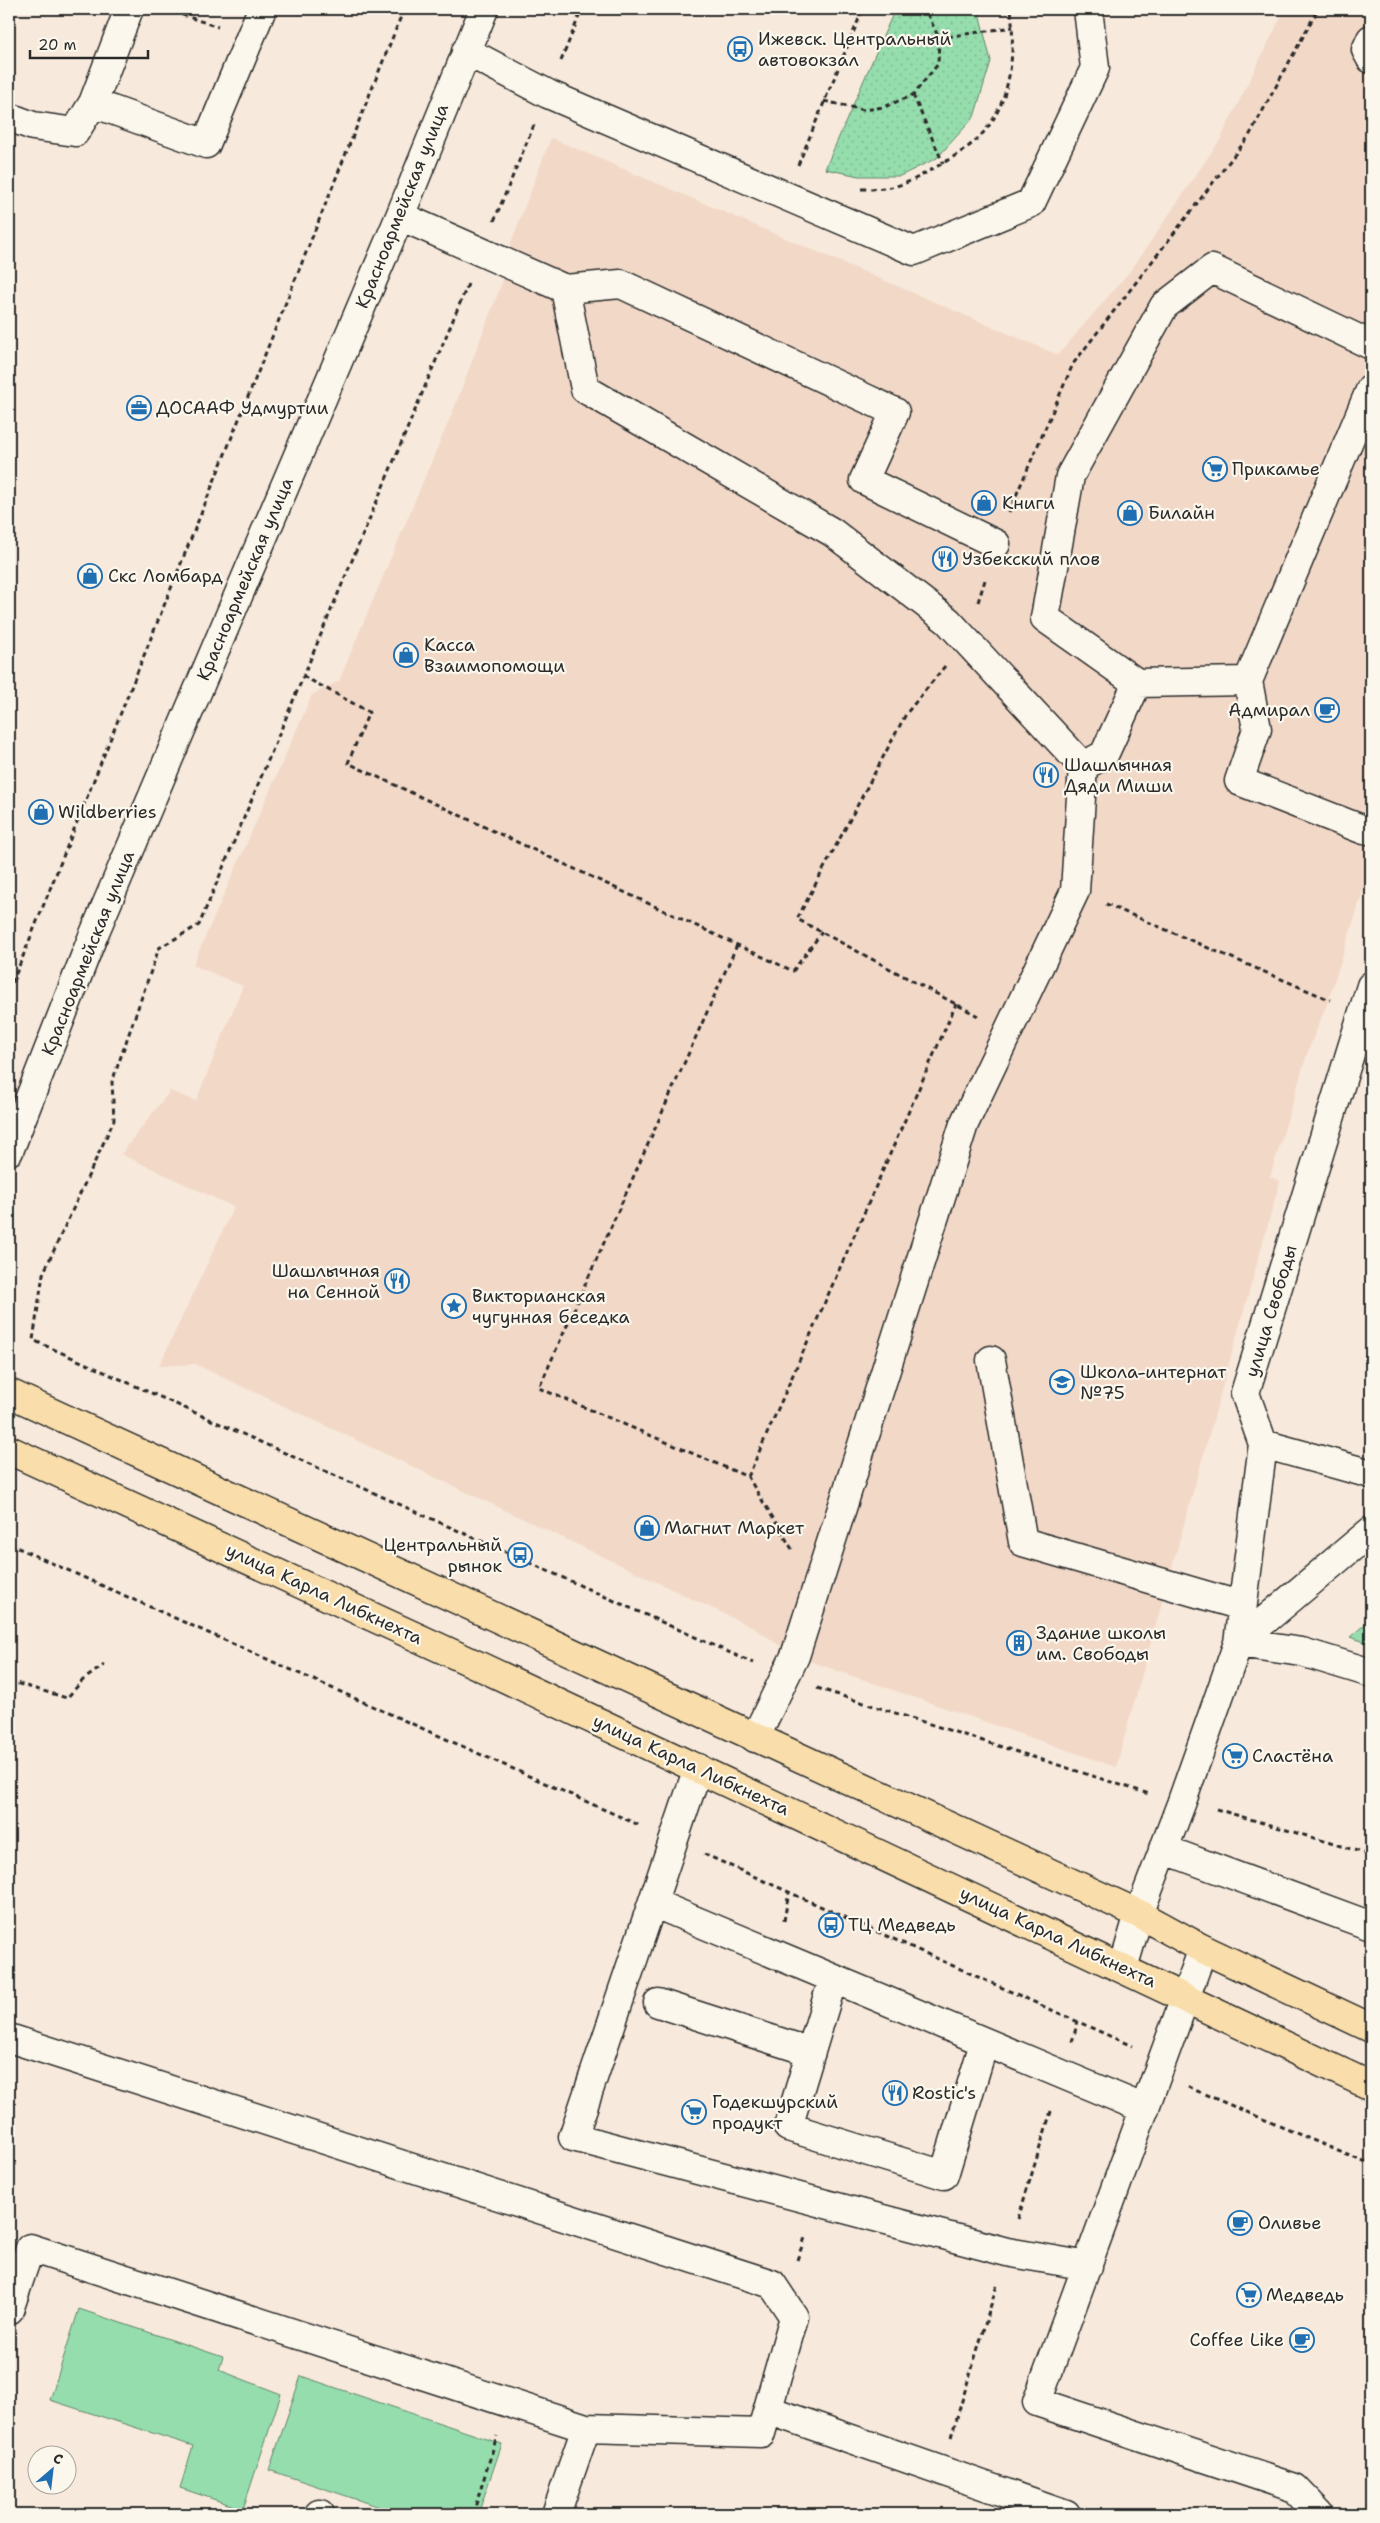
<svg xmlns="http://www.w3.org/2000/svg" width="1380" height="2523" viewBox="0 0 1380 2523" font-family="'Shantell Sans',sans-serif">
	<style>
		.built { fill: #f2d8c7 }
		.grass { fill: url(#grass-dots); stroke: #60846c }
		.green { fill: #95ddac; stroke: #60846c }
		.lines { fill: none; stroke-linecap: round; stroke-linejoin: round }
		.minor-casing { stroke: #2b2b2b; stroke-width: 31 }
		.major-casing { stroke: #2b2b2b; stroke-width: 31 }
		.path { stroke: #2b2b2b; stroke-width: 3; stroke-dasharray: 5 4; stroke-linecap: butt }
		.minor { stroke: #fbf7ec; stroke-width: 28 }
		.major { stroke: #f9deab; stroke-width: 28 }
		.labels { text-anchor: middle; stroke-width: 4.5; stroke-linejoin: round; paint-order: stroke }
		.poi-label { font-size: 18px; fill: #2b2b2b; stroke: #fbf7ec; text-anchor: start }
		.street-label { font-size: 18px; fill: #2b2b2b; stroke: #fbf7ec }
	</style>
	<defs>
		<pattern id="grass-dots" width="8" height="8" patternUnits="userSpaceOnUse" patternTransform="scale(1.25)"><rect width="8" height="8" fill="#95ddac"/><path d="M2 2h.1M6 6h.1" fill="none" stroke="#81be94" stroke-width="1.8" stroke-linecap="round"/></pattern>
	</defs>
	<rect width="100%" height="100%" fill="#f7e9db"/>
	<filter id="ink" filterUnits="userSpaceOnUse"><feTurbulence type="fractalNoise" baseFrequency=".02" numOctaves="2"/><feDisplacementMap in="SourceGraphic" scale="10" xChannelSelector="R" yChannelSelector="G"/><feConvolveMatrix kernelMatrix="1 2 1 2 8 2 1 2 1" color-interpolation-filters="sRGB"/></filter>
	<g filter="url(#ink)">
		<path class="built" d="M1285,9H1371V866L1328,1001L1308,1051L1270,1177L1280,1181L1116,1767L795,1656L754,1628L195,1364L159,1366L234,1207L121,1154L170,1091L196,1101L243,986L193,965L312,695L339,681L453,411L503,280L509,248L551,138L1058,355L1131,270L1220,140Z"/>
		<path class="grass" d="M895,9H978L991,61L974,117L937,158L900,176H859L825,169Z"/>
		<path class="green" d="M1371,1619V1644L1350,1637Z
			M79,2309L223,2357L219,2370L281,2394L243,2509L180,2488L193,2446L50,2400Z
			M301,2376L502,2444L478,2514H400L269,2470Z"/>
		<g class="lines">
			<defs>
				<path id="minor" d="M1371,39L1366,50L1371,59
					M466,51L548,94L914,251L1031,203L1095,68L1088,9
					M93,103L206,144L262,9
					M9,117L33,126L75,132L93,103L129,9
					M400,216L565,289L585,389L832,532L948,621L1083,766L1075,891L964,1124L795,1656L755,1738
					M565,289L621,284L895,412L864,480L996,544
					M1371,345L1212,269L1164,306L1070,476L1045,618L1137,683L1248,681L1371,388
					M1248,681L1257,729L1239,781L1364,830
					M1083,766L1104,755L1137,683
					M9,1151L91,941L400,216L484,9
					M991,1360L1023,1542L1242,1606
					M1263,1444L1371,1474
					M1238,1643L1263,1444L1245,1393L1371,986
					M1238,1643L1302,1652L1371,1673
					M698,1768L573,2137L1007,2252L1088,2266
					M1163,1849L1371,1926
					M653,1903L1145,2109
					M1203,1949L1037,2402L1295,2488L1320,2514
					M1123,1968L1139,1914L1181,1804L1238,1643L1371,1531
					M833,1979L788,2127L944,2175L984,2043
					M658,2003L811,2052
					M9,2038L772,2284L794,2317L761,2433L586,2428L556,2514
					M9,2310L30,2248L586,2428
					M768,2410L1066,2514
					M319,2514H320"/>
				<path id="major" d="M9,1393L1139,1914L1203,1949L1371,2028
					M9,1450L475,1664L1371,2086"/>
			</defs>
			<use href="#minor" class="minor-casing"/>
			<use href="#major" class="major-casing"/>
			<path class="path" d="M165,9L218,27
				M939,38L1013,27
				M561,61L582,9
				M913,95L943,163
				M824,101L864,110L884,107L913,95L938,64L939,38L925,9
				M798,165L863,9
				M861,189C896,189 906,185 936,167C952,158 971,147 983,133C1012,101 1015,49 1011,9
				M494,221L534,125
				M468,284L199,925L159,948L112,1082L114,1120L43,1274L33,1340L753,1663
				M1009,512L1073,364L1249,136L1318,9
				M978,602L986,577
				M945,666L906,714L797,919L978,1016
				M303,676L369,712L348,763L793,971L822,932
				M1106,904L1330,1000
				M737,945L539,1388L748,1477L792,1549
				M9,991L404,9
				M748,1477L956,1004
				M9,1544L641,1826
				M9,1681L67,1698L83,1680L104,1665
				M817,1688L1149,1794
				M1216,1809L1371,1855
				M704,1854L1132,2046
				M784,1921L789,1892
				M1072,2042L1078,2021
				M1188,2087L1371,2165
				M1018,2219L1052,2108
				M797,2260L806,2235
				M951,2437L997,2285
				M473,2514L497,2436"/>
			<use href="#minor" class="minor"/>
			<use href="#major" class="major"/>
		</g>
	</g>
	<defs>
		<symbol id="bus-ring" viewBox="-11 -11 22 22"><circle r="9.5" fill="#fbf7ec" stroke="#1f6fb2" stroke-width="1.5"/><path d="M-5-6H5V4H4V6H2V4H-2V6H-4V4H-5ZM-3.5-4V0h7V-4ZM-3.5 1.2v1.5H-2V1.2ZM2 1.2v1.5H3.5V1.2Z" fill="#1f6fb2"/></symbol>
		<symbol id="office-ring" viewBox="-11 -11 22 22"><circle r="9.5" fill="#fbf7ec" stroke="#1f6fb2" stroke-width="1.5"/><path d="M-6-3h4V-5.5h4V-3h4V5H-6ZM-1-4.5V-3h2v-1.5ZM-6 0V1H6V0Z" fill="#1f6fb2"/></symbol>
		<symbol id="supermarket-ring" viewBox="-11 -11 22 22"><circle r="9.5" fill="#fbf7ec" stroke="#1f6fb2" stroke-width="1.5"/><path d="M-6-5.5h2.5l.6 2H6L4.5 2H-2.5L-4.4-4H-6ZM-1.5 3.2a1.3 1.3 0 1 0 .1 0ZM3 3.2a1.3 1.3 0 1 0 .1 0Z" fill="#1f6fb2"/></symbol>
		<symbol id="shop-ring" viewBox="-11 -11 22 22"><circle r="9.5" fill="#fbf7ec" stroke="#1f6fb2" stroke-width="1.5"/><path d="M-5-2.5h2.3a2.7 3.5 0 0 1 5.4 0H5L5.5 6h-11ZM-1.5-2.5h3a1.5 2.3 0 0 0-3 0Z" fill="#1f6fb2"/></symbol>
		<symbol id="restaurant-ring" viewBox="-11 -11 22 22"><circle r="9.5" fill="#fbf7ec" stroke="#1f6fb2" stroke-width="1.5"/><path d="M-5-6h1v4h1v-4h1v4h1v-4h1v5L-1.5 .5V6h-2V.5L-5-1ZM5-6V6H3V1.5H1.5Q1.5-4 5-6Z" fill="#1f6fb2"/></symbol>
		<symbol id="cafe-ring" viewBox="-11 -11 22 22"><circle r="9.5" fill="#fbf7ec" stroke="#1f6fb2" stroke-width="1.5"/><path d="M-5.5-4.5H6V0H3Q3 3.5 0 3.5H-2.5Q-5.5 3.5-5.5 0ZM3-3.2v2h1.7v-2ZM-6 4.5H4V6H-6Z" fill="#1f6fb2"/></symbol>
		<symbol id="sight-ring" viewBox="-11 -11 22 22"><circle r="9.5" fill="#fbf7ec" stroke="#1f6fb2" stroke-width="1.5"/><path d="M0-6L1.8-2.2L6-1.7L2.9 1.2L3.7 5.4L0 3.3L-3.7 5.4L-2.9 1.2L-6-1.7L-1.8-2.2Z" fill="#1f6fb2"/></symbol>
		<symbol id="school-ring" viewBox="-11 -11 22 22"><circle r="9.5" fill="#fbf7ec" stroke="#1f6fb2" stroke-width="1.5"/><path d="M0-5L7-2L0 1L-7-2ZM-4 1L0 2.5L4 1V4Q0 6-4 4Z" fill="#1f6fb2"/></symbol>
		<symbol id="building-ring" viewBox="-11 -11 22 22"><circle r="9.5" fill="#fbf7ec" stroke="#1f6fb2" stroke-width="1.5"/><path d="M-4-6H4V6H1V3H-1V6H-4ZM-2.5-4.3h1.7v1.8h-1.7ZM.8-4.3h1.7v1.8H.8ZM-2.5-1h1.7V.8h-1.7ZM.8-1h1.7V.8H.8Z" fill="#1f6fb2"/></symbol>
	</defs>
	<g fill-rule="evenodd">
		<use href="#bus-ring" x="726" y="35" width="28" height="28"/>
		<use href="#office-ring" x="125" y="394" width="28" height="28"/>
		<use href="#supermarket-ring" x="1201" y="455" width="28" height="28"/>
		<use href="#shop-ring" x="970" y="489" width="28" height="28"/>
		<use href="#shop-ring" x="1116" y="499" width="28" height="28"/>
		<use href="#restaurant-ring" x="931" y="545" width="28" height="28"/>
		<use href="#shop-ring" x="76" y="562" width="28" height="28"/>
		<use href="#shop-ring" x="392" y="641" width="28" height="28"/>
		<use href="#cafe-ring" x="1313" y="696" width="28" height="28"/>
		<use href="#restaurant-ring" x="1032" y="761" width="28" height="28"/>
		<use href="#shop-ring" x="27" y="798" width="28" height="28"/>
		<use href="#restaurant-ring" x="383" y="1267" width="28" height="28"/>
		<use href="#sight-ring" x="440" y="1292" width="28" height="28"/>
		<use href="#school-ring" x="1048" y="1368" width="28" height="28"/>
		<use href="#shop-ring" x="633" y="1514" width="28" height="28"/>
		<use href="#bus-ring" x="506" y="1541" width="28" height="28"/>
		<use href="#building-ring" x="1005" y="1629" width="28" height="28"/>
		<use href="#supermarket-ring" x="1221" y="1742" width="28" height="28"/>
		<use href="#bus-ring" x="817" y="1911" width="28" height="28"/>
		<use href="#restaurant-ring" x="881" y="2079" width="28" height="28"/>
		<use href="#supermarket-ring" x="680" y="2098" width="28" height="28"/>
		<use href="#cafe-ring" x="1226" y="2209" width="28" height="28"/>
		<use href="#supermarket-ring" x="1235" y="2281" width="28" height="28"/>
		<use href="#cafe-ring" x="1288" y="2326" width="28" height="28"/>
	</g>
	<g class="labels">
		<g class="poi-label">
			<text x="758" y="45">Ижевск. Центральный<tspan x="758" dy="21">автовокзал</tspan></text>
			<text x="156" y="414">ДОСААФ Удмуртии</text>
			<text x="1232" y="475">Прикамье</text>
			<text x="1002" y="509">Книги</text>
			<text x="1148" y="519">Билайн</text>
			<text x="962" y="565">Узбекский плов</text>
			<text x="108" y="582">Скс Ломбард</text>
			<text x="424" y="651">Касса<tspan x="424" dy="21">Взаимопомощи</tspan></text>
			<text x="1310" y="716" text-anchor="end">Адмирал</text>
			<text x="1064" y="771">Шашлычная<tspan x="1064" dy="21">Дяди Миши</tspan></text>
			<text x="58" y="818">Wildberries</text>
			<text x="380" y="1277" text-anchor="end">Шашлычная<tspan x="380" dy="21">на Сенной</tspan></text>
			<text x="472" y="1302">Викторианская<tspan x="472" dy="21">чугунная беседка</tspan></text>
			<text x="1080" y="1378">Школа-интернат<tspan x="1080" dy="21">№75</tspan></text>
			<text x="664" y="1534">Магнит Маркет</text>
			<text x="502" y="1551" text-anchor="end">Центральный<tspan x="502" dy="21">рынок</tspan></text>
			<text x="1036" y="1639">Здание школы<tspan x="1036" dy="21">им. Свободы</tspan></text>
			<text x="1252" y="1762">Сластёна</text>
			<text x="848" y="1931">ТЦ Медведь</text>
			<text x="912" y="2099">Rostic's</text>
			<text x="712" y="2108">Годекшурский<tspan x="712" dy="21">продукт</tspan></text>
			<text x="1258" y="2229">Оливье</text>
			<text x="1266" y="2301">Медведь</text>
			<text x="1284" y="2346" text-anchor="end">Coffee Like</text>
		</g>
		<g class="street-label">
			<text transform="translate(402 206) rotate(-68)" y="6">Красноармейская улица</text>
			<text transform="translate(245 579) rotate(-67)" y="6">Красноармейская улица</text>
			<text transform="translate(88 953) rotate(-68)" y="6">Красноармейская улица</text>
			<text transform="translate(1271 1311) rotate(-73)" y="6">улица Свободы</text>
			<text transform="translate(324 1594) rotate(25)" y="6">улица Карла Либкнехта</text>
			<text transform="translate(691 1765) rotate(25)" y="6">улица Карла Либкнехта</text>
			<text transform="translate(1058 1937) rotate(25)" y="6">улица Карла Либкнехта</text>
		</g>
	</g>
	<rect width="1380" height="2523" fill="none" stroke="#fbf7ec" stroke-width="30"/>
	<rect x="15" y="15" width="1350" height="2493" fill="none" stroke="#2b2b2b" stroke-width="2" filter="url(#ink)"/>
	<g transform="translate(52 2470) rotate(28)"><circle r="24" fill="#fbf7ec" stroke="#a8a59f"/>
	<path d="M0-4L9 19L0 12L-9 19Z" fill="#1f6fb2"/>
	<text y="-8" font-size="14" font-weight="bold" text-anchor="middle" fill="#2b2b2b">С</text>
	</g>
	<path d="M30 50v8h118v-8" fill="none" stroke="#2b2b2b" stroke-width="2.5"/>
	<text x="38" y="50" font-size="15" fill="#2b2b2b" stroke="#fbf7ec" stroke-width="4" paint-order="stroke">20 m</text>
</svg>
